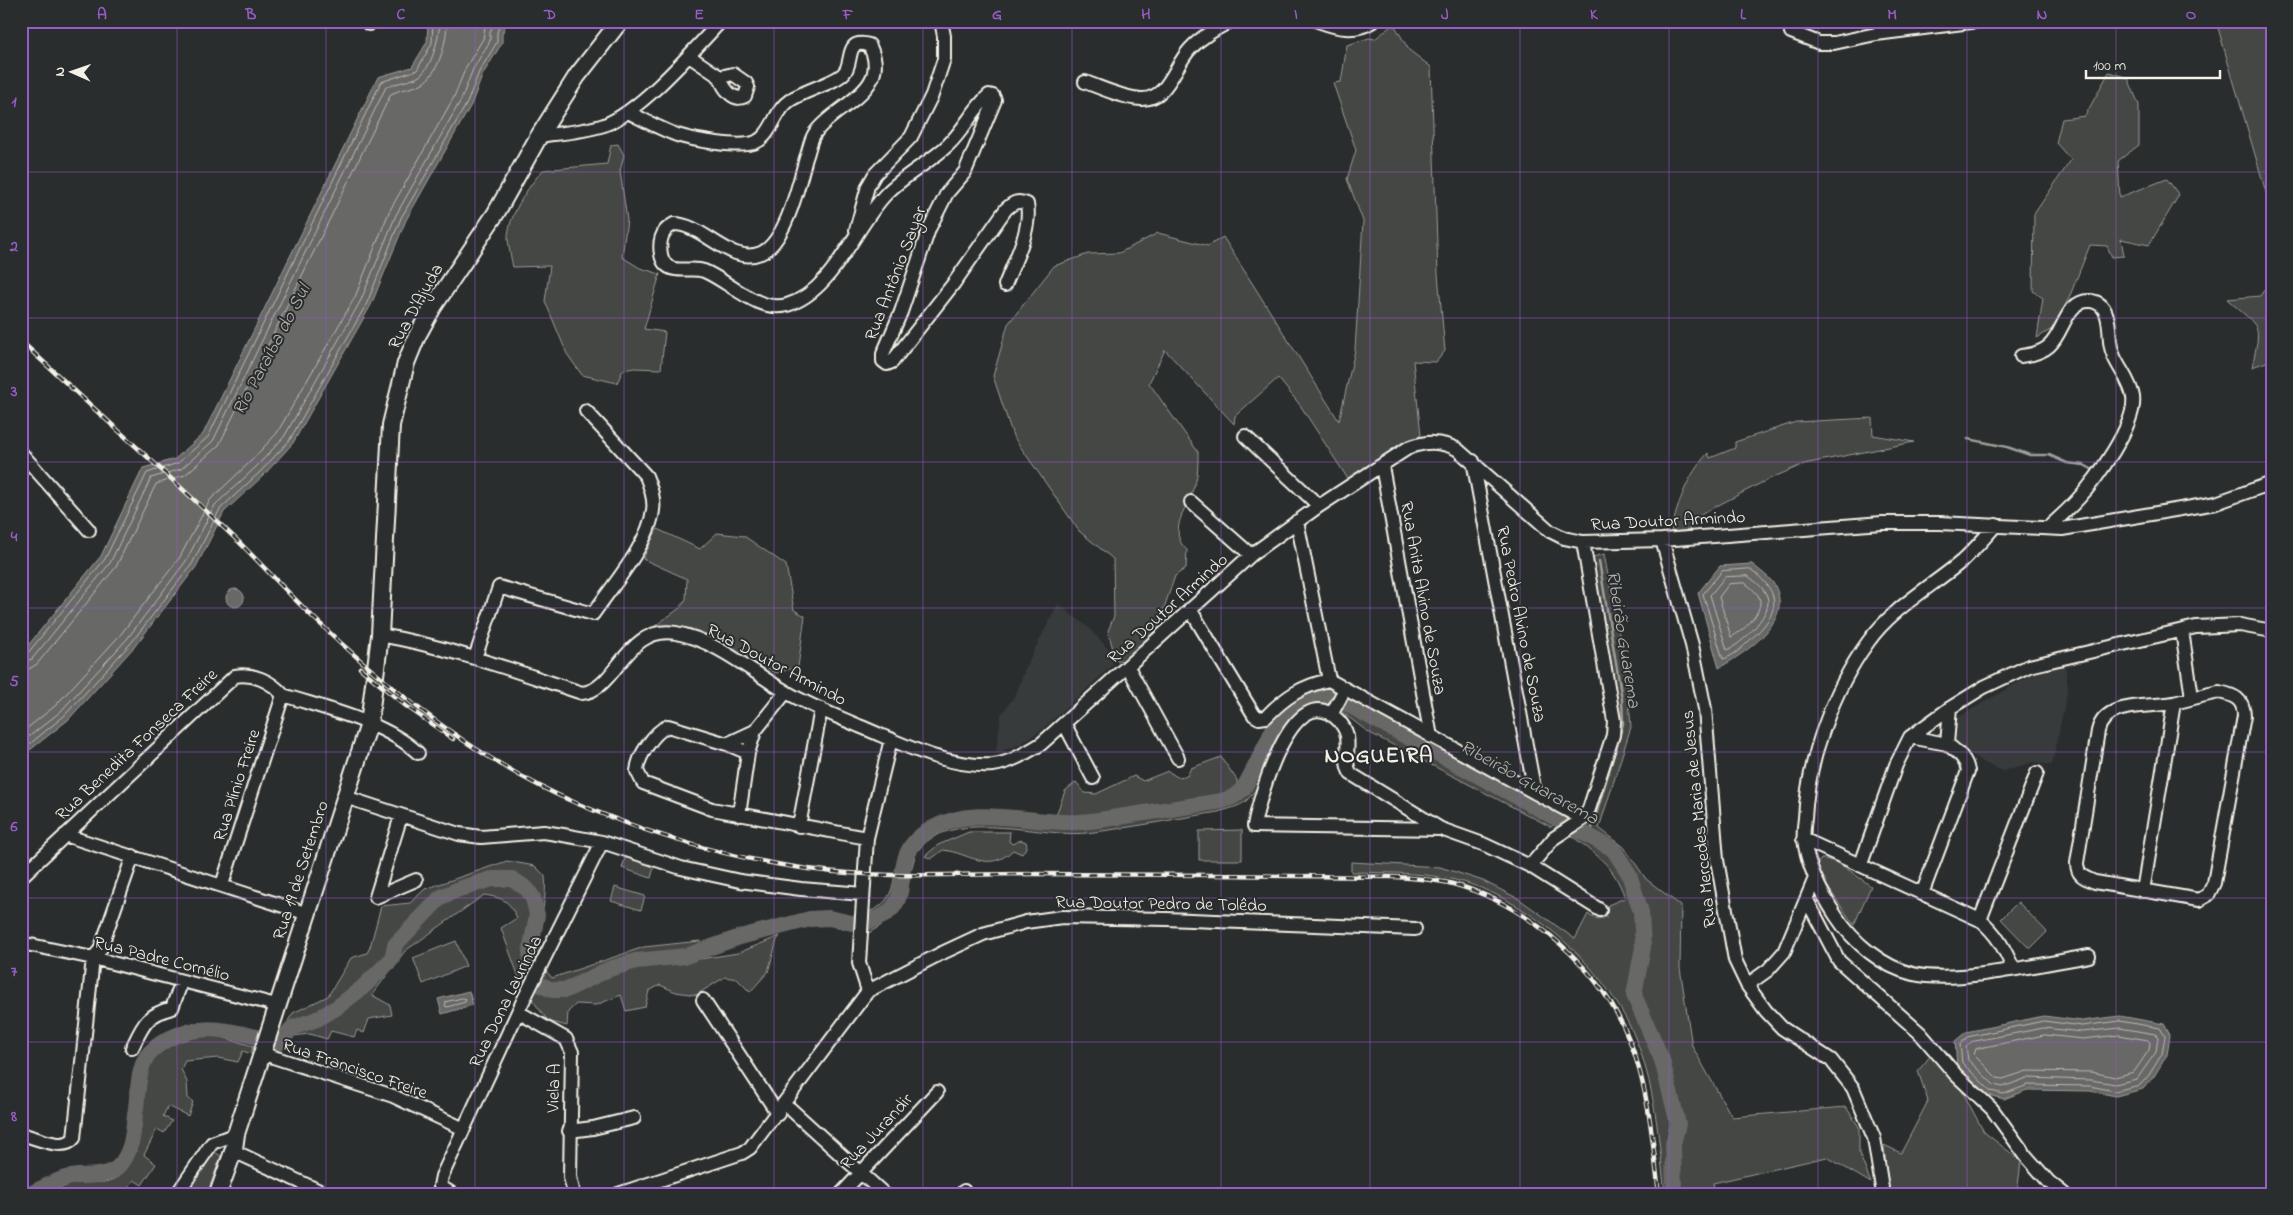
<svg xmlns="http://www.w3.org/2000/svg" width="2293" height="1215" viewBox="0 0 2293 1215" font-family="'Indie Flower',sans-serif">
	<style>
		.built { fill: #373a3a }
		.green { fill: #444645; stroke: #9c9c96 }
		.water { fill: #676866; stroke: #9f9f9a }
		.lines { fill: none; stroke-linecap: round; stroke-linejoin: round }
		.shore { stroke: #bcbab4; stroke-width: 1 }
		.stream { stroke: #9f9f9a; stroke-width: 2.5 }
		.river { stroke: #676866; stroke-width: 16 }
		.minor-casing { stroke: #f4f1e8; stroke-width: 16 }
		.major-casing { stroke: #f4f1e8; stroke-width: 20 }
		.minor { stroke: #2a2d2e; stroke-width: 12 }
		.major { stroke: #2a2d2e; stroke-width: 16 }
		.rail-casing { stroke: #f4f1e8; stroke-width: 4.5 }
		.rail { stroke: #2a2d2e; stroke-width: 2.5; stroke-dasharray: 8; stroke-linecap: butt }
		.grid { fill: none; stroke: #995dc9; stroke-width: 1; stroke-opacity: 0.55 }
		.labels { text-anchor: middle; stroke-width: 4; stroke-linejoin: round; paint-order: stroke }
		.street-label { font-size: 18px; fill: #f4f1e8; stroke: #2a2d2e }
		.water-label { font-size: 19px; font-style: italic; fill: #b5b3ae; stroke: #2a2d2e }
		.district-label { font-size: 22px; font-weight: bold; letter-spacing: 1px; fill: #f4f1e8; stroke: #2a2d2e }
		.neatline { fill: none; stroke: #995dc9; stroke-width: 2 }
		.grid-label { font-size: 16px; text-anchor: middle; font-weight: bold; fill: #995dc9 }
	</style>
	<rect width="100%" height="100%" fill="#2a2d2e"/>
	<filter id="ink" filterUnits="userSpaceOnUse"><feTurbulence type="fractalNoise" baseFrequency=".02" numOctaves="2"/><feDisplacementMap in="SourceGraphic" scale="10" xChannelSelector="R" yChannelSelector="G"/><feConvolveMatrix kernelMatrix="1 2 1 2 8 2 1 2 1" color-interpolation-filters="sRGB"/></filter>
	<g filter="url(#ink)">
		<path class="built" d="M1058,604L1089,628L1109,650L1113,665L1044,728L1019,745L996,753L1001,715L1017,692L1026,666Z
			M2065,664L2068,688L2052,765L2033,762L2003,771L1984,763L1953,743L1957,718L2043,668Z"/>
		<path class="green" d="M2216,21H2272V213Z
			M1391,26H1395L1409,50L1431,67L1438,274L1445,351L1436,362L1413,361L1421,435L1348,479L1300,405L1278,378L1235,416L1234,424L1165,350L1149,383L1198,452C1198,463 1198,475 1195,484C1188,506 1166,532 1187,550L1186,568L1175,576L1157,628L1128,661L1116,660L1108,631L1114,616L1113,559L1079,531L1013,436L993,376L1008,324L1054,266L1088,254L1119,253L1158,233L1208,246L1223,237L1339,421L1355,350L1363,221L1347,179L1356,150L1333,83L1341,82L1347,45L1369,38L1375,39Z
			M2109,72L2128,78L2139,105V145L2118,161L2120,197L2167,179L2179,195L2149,245L2121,239L2124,256L2112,257L2107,246L2090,245L2069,298L2052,329L2037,338L2043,298L2033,291L2034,214L2071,160L2056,143L2062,119L2085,116Z
			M618,144L624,155L620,171L627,220L622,257L640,268L660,274L644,329L665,332L661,369L634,368L623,370L617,383L582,375L567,354L545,301L550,266L513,267C511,258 509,248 508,239C507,218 529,185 543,170L607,164L611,145Z
			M2272,279V360L2252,367C2262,321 2261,330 2227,299L2260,296Z
			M1872,418L1873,435L1914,442L1804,464L1767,480L1705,512L1696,519L1689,530L1671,532C1678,502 1687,476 1708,453L1710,458L1735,448V442L1796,422Z
			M657,529L700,549L717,533L744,536L786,565L794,610L805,616L798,667L776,673C747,656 701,623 666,626C660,627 654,630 648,631L680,608L686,599L687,579L643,559Z
			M1604,554L1627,676L1631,727L1599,828L1624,847L1646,879L1681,906L1680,968L1692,1046L1732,1117L1846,1107L1859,1127V1153L1871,1183L1827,1157L1713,1183L1715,1194H1665C1659,1145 1656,1092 1638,1045C1612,975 1539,906 1467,883C1430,872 1389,873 1351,872V862L1440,867L1483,881L1519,899L1575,939L1588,914C1594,919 1598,920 1606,917L1608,905L1625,898C1613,863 1596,855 1568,833L1589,821L1619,726L1618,709L1593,557Z
			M1323,688L1338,692L1331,707C1274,699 1277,772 1247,800C1240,807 1227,809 1218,812C1174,819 1130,828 1086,833C1041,838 949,806 917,852C914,857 913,865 911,870H895C900,856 906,840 918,830C951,802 1015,812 1056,815L1065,791L1076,782L1085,793L1096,794L1134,776L1143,781L1168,771L1177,777L1187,776L1191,768L1221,757L1237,780V785C1257,762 1263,714 1289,699C1299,693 1313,691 1323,688Z
			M1345,695L1567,816L1551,827L1368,732L1338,709Z
			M1242,830V860H1199V831Z
			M969,832H1010L1009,841L1012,844L1021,840L1026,842L1027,846L1022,854L1013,850C988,874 970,853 943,850L931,859L925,856L938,845Z
			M626,855L655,864L651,878L622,868Z
			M1821,859C1839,859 1857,877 1871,886L1854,925L1823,880L1817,864Z
			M507,861L535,866L545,876C549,914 524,948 552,978L644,947L700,941V959L738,953L780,936L777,940L768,972L750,992L737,979L725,977L696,995L676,992L660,985L649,991L645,1007L626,1011L621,995L596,1005L576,1004L568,1012L567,1026L548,1021L522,986L501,928L517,918C509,900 503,898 484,895L405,951L372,995L390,1005L392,1015L369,1019L364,1033L357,1030L354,1037L331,1031L327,1039L310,1034L292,1036V1024L288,1021L293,1013L328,996L351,958L367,953L370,947L381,906L410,903L425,889Z
			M910,877C903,909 893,920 865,935L868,912C885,907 892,894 894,878Z
			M615,887L645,896L641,910L611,901Z
			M2018,902L2047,932L2030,949L2001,919Z
			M456,941L466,966L423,984L413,958Z
			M200,1036H218L253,1046L251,1054L243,1051L238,1062L218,1058L185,1061L181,1069L187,1082L188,1098L193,1102L188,1116L168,1106L163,1116L172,1121L164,1133L157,1129L144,1155L156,1164L142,1185L134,1180L123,1194H48C55,1191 62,1187 69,1185C84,1180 108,1187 121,1175C166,1132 108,1050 200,1036Z
			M1932,1054L1962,1091L1984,1132L2021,1161L2017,1194H1897L1888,1189L1884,1145L1901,1153L1928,1101L1918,1071Z
			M213,1151L221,1156L207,1194H185Z"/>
		<path class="water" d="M428,21H507L502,34V43L483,74L471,105L406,220L371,305L293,443L264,475L224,512L196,567L135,646L68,720L21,757V654L101,556L143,468L175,459L203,434L378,77L412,67L427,42Z
			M1752,564C1759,570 1771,578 1775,586C1794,622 1745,653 1719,668L1698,593L1720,566Z
			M226 598a9 9 0 1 1 18 0a9 9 0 1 1-18 0Z
			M469,991L473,1005L442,1014L438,999Z
			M2044,1016L2082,1021L2120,1016L2164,1024L2170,1035L2167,1055L2153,1078L2143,1089L2116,1096L2090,1091L2027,1090L2004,1099L1988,1095L1957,1066L1955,1041L1966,1032Z"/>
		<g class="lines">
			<path class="shore" d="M1750,569C1783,593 1780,613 1751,639C1743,647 1734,656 1723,659L1703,594L1722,571Z
				M1748,576C1756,582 1766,589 1768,600C1770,616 1741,645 1727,650L1710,595L1725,577Z
				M1745,583C1750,587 1760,594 1760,601C1761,615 1742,632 1731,637L1719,597L1729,584Z
				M21,657L27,654L105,559L147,473L178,463L208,437L381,82L417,70L432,43L433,21
				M21,663L32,659L110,563L151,478L181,469L213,441L386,87C395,83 406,82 416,78C432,71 439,37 440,21
				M21,670L29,669L37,664L116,567L156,484L185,475L219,445L391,94C400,89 411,89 421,84C439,75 447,40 447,21
				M21,733L55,706L121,634L180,557L210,500L250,462L277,433L355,297L389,212L454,97L466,67L483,39L486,21
				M21,743L60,712L127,639L186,561L215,505L256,467L284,437L361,300L396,215L461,100L473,69L490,41V32L495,21
				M21,751L64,716L131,643L192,564L220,509L260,472L289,441L367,303L401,218L467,103L479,72L497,42V32L502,21
				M463,998L466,999L465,1002L447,1007L445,1006L446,1002Z
				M2044,1021L2082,1026L2120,1021L2160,1028L2165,1036L2162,1054L2149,1075L2140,1085L2115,1091L2090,1086L2028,1085L2004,1094L1991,1091L1962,1063L1960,1044L1968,1037Z
				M2044,1028L2082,1032L2120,1028L2155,1034L2158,1037L2156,1052L2137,1079L2115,1084L2091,1080L2027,1078L2003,1087L1994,1085L1968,1060L1966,1047L1971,1042Z
				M2045,1035L2083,1039L2119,1035L2148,1040L2150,1043L2149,1050L2134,1072L2115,1077L2091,1072L2027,1071L2003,1079L1997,1078L1974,1055L1976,1049Z"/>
			<path class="stream" d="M1968,439L2007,447L2030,455H2049L2067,463L2084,465L2095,471
				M1590,835L1623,724L1622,699L1599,561"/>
			<path class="river" d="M868,922C874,919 881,918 886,914C916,893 885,854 931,829C976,803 1031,825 1080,822C1095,821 1110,818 1125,816C1157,811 1190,806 1222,801L1233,797L1243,789C1258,766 1279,705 1305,697C1314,695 1323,695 1332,696L1613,849L1629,874L1641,912L1643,947L1634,995L1662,1060L1678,1124L1673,1144L1674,1194
				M541,985L552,990H566L609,969L636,961L686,956L740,937L810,919L829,918L852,923
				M30,1194C41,1189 53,1182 65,1178C81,1173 106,1180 119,1166C132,1152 133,1133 135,1115C138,1098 137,1071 147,1056C152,1049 161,1043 168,1039C205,1020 241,1033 279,1043L292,1028L317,1019L336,1008L362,988L392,959L395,945L441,897L459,889L492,879H512L527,889L533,898L537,915L530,951L531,964"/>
			<defs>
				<path id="minor" d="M366,21L369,24
					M1318,21C1337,28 1355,33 1373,21
					M1791,32L1819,43H1834L1876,34L1979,21
					M689,56L720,77
					M733,74L746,83L748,87L745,96C733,103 723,87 720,77Z
					M1085,82C1102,88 1123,98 1141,99C1168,100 1174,66 1190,49C1202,36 1216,29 1231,21
					M628,112C644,120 660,129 677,135C693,140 741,149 756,142C772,135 775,110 789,101C802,91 835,83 844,73C854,62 844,38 869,45C894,90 833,106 815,133C810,140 809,151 806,158C799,183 786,242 761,253C730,266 704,224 674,224C671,226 667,228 665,231C658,240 658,263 671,268C681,272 694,267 704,271C729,281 758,313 787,305C833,292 855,226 886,194C904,175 929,163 948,145C964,130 973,109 989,95L993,96L995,100L965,172L947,193L929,229L901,312L883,354V361L887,364L892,362L954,283L1006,209C1014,202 1018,200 1027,204C1032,230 1014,261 1005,285
					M539,136C560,133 583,132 604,125C641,111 693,51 721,21
					M856,230L868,186L875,174L911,137L932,95L944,59V36L941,21
					M2021,356C2031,355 2041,353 2049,346C2064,333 2066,299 2091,301C2110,303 2109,328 2110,342C2112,363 2130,377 2133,397C2137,423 2096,480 2078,499C2069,509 2058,519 2048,528
					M1245,436L1319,506
					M21,453L89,530
					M1473,461L1535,793
					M1382,466L1431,737
					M1191,502L1251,555
					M1297,521L1329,680
					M1996,525C1985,537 1974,550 1962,561C1931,587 1891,609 1868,642C1833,690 1808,759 1805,818C1804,825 1803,833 1804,840C1808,868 1821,893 1836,916C1853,942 1882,967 1913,974C1958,984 2041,964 2089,956
					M1662,540L1692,645L1705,709L1717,860L1735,960L1747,985L1766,1011L1782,1028L1831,1060L1853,1088L1874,1138L1883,1194
					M1190,609L1254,715L1259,718L1266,717C1285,697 1302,686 1329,680L1583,819
					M2182,631L2192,697
					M380,635C449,647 515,671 582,693C616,691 626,624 676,633C715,640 751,671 783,690C807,705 834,715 859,726C901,743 946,768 993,765C1010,763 1026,753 1041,744L1251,555L1319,506L1408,448C1426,441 1440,441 1457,449L1550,531L1564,538L1583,542L1662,540L1882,523H1940L2062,529L2216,503L2272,483
					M475,658L499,587L593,614C612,586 649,544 653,510C655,499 650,486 646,476L586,411
					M1128,667L1178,758
					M2219,692C2234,695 2244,699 2244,716L2214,883L2208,895L2199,900L2095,882C2085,878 2077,876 2077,863L2098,731C2105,700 2149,708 2173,703C2188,700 2203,695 2219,692Z
					M1331,715L1345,689
					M1065,725L1093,778
					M1910,737L1947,744
					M727,744L755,731L786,692
					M748,753L727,744L668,726C654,732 638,756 637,771L643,783L712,809L867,838
					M345,797L459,834L481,837L544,832L563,835L602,842L681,868L740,881L801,889L863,894
					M739,815L748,753L755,731
					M401,816L376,897L416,880
					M799,826L821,709
					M1441,829L1351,774C1340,757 1357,739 1338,720C1293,675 1259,798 1254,826L1441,829L1483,844L1530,866L1600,910
					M65,835L308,914
					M1803,839L1980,920C1997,934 2004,948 2013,968
					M1861,864L1896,765L1910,737L1950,708L1984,687L2029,666L2196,627L2240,625L2272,631
					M1530,866L1554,838L1583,819L1589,809L1613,735L1614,721L1583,542
					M21,877L235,676C253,673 271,681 283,695C326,709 385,722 418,753
					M222,885L283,695
					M2143,891L2174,703
					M1922,894L1968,771C1966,758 1957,752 1947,744L1950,708
					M1807,900L1839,961L1920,1033L1956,1075L1992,1109L2026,1156L2049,1182L2064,1194
					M1980,920L2037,773
					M21,943L93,958L276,1005
					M1747,985L1768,970L1784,952L1815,878
					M868,991L859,963L867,838L891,739
					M703,1000L778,1114
					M518,1012L566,1039L572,1052L570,1177L574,1194
					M132,1048C143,1025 146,1015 172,1008L179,989
					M261,1053L393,1096L464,1129
					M785,1104L884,1194
					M569,1131L593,1128L634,1118
					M21,1134C35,1137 64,1152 74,1138L93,958L100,950L133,856
					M240,1154L326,1194
					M177,1194L212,1143L236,1134
					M452,1194L440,1186L442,1176L522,1003L602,842
					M618,1194L742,1153L750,1148L868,991L940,954L983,934L1026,922L1062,917L1166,919L1415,929
					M841,1194L937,1092
					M962,1194L964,1191"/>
				<path id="major" d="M218,1194L234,1149L236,1134L369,724L380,635L391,425L406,363L417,336L433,307L496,213L539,136L577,76L620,21"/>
			</defs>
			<use href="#minor" class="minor-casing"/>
			<use href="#major" class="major-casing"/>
			<use href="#minor" class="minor"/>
			<use href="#major" class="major"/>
			<defs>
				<path id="rail" d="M21,341C93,409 168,474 239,542C265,568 290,595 316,620C390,690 482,763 576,803C650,835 729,858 808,869C883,879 959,874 1034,874C1154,875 1273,875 1393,877C1413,878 1434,879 1453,884C1530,905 1603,970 1631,1044C1649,1092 1653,1144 1659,1194
					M360,668L406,706L453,739"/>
			</defs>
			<use href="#rail" class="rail-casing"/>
			<use href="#rail" class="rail"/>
		</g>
	</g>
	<path class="grid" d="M177,21V1194M326,21V1194M475,21V1194M624,21V1194M774,21V1194M923,21V1194M1072,21V1194M1221,21V1194M1370,21V1194M1520,21V1194M1669,21V1194M1818,21V1194M1967,21V1194M2116,21V1194M21,172H2272M21,318H2272M21,462H2272M21,608H2272M21,752H2272M21,898H2272M21,1042H2272"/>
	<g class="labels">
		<g class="street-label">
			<text transform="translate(895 273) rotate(-69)" y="6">Rua Antônio Sayar</text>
			<text transform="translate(415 306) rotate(-61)" y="6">Rua D'Ajuda</text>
			<text transform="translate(1668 520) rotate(-3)" y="6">Rua Doutor Armindo</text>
			<text transform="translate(1424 598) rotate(80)" y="6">Rua Anita Alvino de Souza</text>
			<text transform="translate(1167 608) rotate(-42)" y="6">Rua Doutor Armindo</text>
			<text transform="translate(1522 624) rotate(79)" y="6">Rua Pedro Alvino de Souza</text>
			<text transform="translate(777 664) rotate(28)" y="6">Rua Doutor Armindo</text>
			<text transform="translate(136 744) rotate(-43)" y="6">Rua Benedita Fonseca Freire</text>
			<text transform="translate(236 785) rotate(-72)" y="6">Rua Plínio Freire</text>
			<text transform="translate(1698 819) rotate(-96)" y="6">Rua Mercedes Maria de Jesus</text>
			<text transform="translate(300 870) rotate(-72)" y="6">Rua 19 de Setembro</text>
			<text transform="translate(1161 903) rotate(1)" y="6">Rua Doutor Pedro de Tolêdo</text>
			<text transform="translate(162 958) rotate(14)" y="6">Rua Padre Cornélio</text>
			<text transform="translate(505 1001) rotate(-64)" y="6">Rua Dona Laurinda</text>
			<text transform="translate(355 1068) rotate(19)" y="6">Rua Francisco Freire</text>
			<text transform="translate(553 1088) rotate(-88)" y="6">Viela A</text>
			<text transform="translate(876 1131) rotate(-47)" y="6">Rua Jurandir</text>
		</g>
		<g class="water-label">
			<text transform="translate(270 349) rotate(-62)" y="7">Rio Paraíba do Sul</text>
			<text transform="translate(1625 639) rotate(81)" y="7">Ribeirão Guarema</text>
			<text transform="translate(1530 781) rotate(29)" y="7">Ribeirão Guararema</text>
		</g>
		<g class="district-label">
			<text x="1379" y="762">NOGUEIRA</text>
		</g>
	</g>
	<rect width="2293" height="1215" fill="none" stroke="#2a2d2e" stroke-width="55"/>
	<g transform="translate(72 72) rotate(272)" stroke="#2a2d2e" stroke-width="4" paint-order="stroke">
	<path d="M0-4L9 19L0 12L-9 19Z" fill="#f4f1e8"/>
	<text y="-8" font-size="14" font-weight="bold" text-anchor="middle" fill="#f4f1e8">N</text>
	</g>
	<path d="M2086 70v8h134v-8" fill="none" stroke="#f4f1e8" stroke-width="2.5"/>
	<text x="2093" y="70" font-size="15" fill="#f4f1e8" stroke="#2a2d2e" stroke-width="4" paint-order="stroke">100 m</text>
	<rect x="28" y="28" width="2238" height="1160" class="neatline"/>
	<g class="grid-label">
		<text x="102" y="19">A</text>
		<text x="251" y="19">B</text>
		<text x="401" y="19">C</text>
		<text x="550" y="19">D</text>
		<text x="699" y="19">E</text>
		<text x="848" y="19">F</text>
		<text x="997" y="19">G</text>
		<text x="1146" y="19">H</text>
		<text x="1296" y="19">I</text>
		<text x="1445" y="19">J</text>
		<text x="1594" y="19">K</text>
		<text x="1743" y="19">L</text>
		<text x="1892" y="19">M</text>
		<text x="2042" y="19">N</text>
		<text x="2191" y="19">O</text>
		<text x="14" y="106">1</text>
		<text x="14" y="251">2</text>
		<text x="14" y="396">3</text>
		<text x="14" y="541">4</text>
		<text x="14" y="686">5</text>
		<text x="14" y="831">6</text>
		<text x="14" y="976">7</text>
		<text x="14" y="1121">8</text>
	</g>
</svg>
